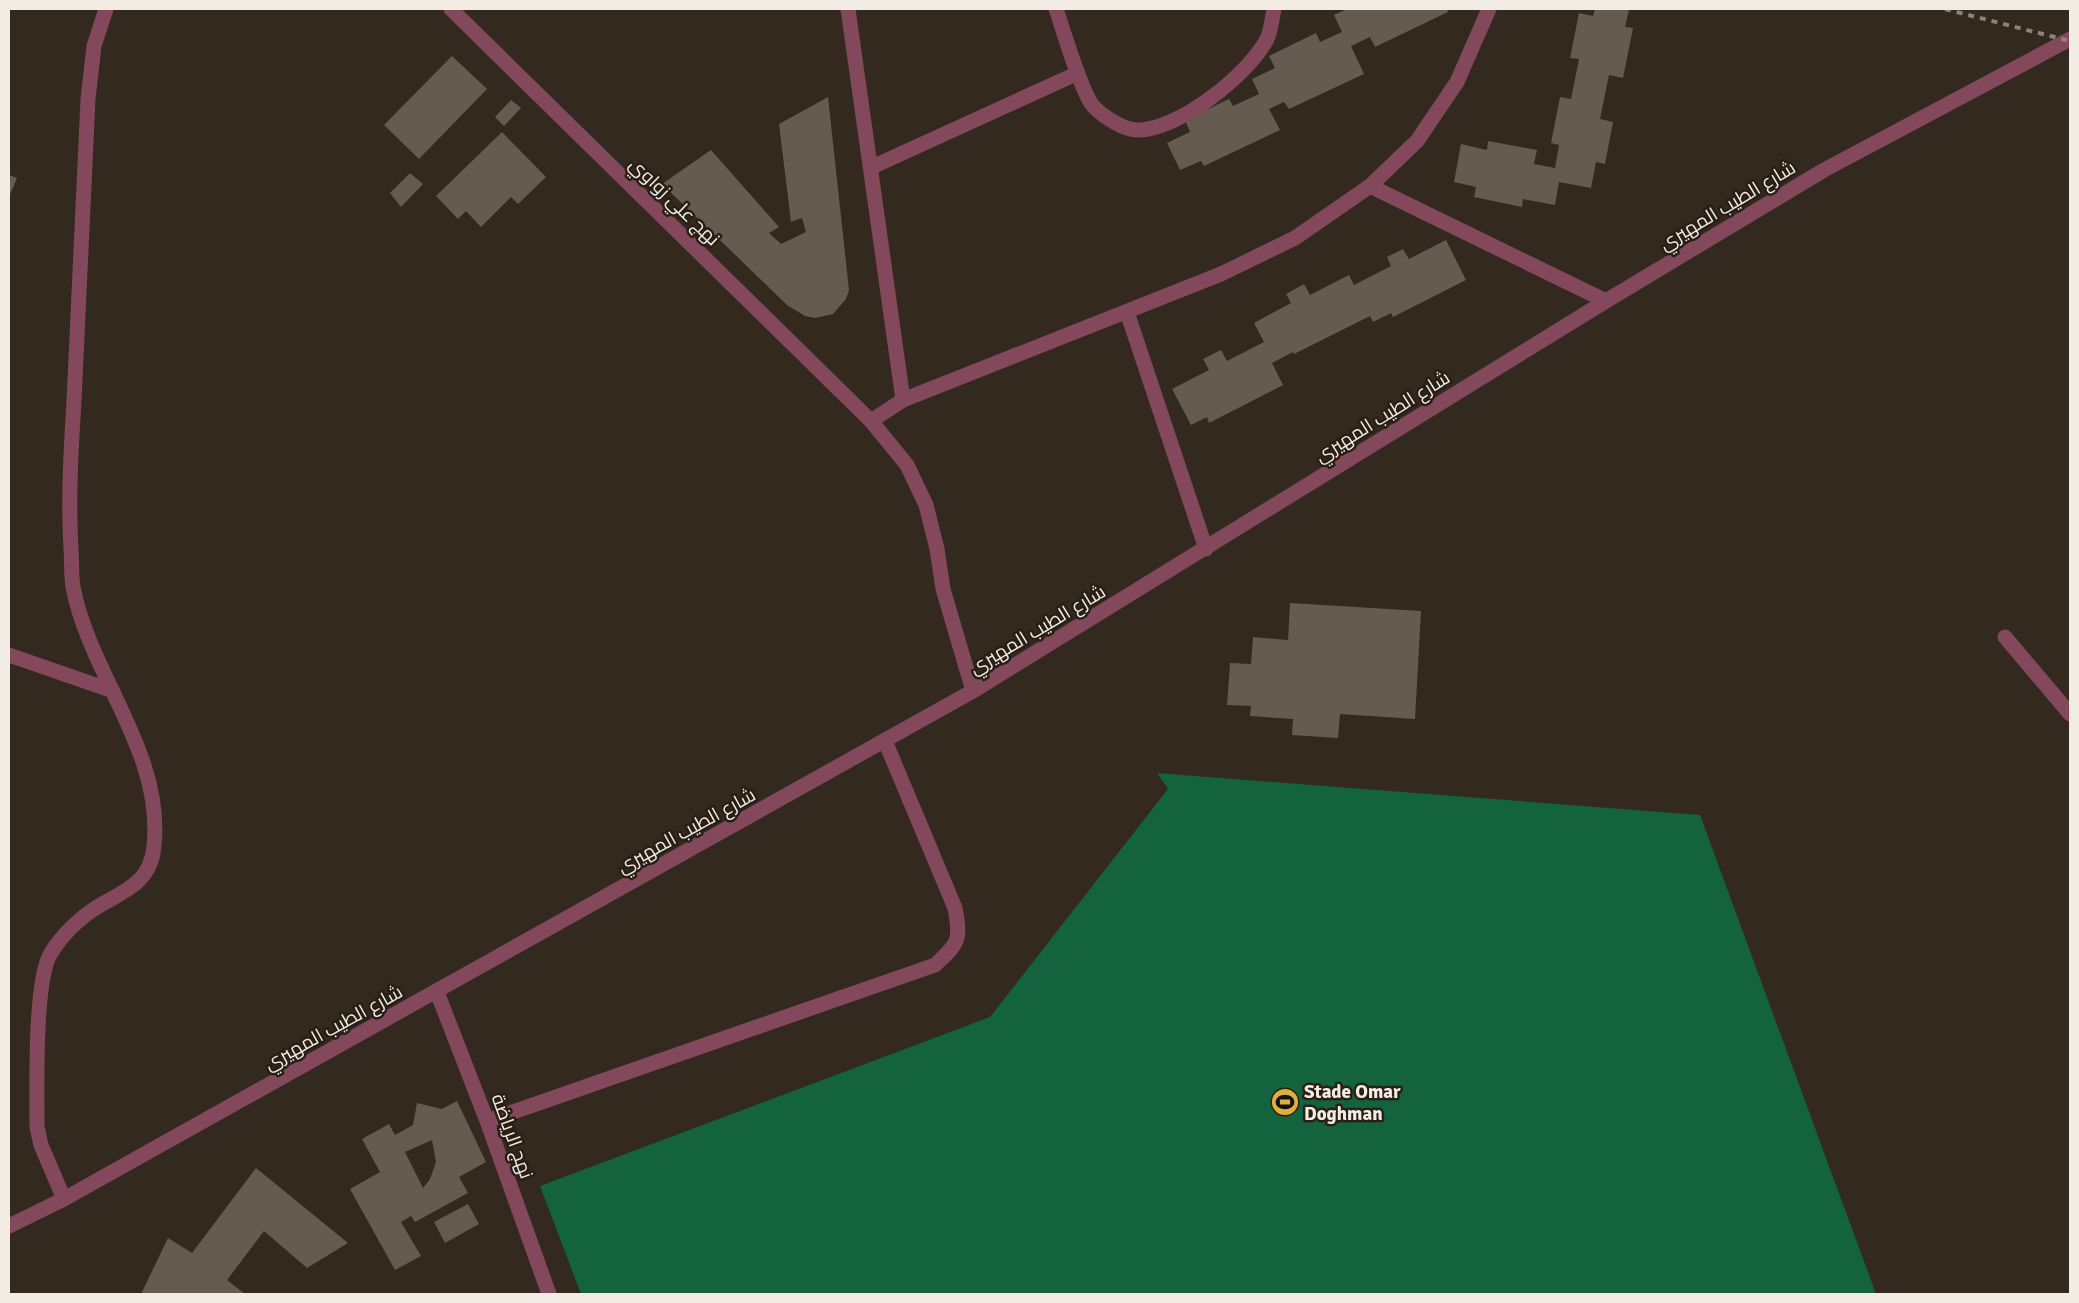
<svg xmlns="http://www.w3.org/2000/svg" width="2079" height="1303" viewBox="0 0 2079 1303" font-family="Signika,Cairo,sans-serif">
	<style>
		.green { fill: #12633e }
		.building { fill: #665b50; fill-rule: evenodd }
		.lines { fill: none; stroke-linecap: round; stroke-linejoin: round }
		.minor { stroke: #83485b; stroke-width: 15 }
		.rail { stroke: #8c847b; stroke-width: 4; stroke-dasharray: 6 6; stroke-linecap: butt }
		.labels { text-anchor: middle; stroke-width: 5; stroke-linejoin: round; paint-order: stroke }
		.street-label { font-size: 19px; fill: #f2ece5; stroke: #291f15 }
		.poi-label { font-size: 19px; font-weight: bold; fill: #f2ece5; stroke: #291f15; text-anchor: start }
	</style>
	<rect width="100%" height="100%" fill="#33291f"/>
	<path class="green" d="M1157,773L1700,815L1876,1294H581L540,1186L990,1017L1168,789Z"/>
	<path class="building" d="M1347,9H1447L1448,12L1375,47L1370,37L1351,46L1364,74L1289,109L1284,102L1269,109L1280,130L1204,166L1201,161L1180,170L1167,143L1190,132L1185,120L1229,99L1233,106L1259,94L1252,79L1275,68L1269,56L1316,33L1320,42L1342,32L1334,15Z
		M1595,9H1629L1625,27L1633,28L1623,78L1609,75L1600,119L1613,122L1605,164L1596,162L1591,188L1559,182L1555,205L1523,199L1522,207L1474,197L1476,187L1454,182L1461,144L1487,150L1488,141L1537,150L1534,164L1555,168L1559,145L1551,143L1560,97L1571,99L1579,59L1570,58L1579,13L1593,16Z
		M452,56L487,89L419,159L384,125Z
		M828,97L849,290L846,299L833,314L815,318L805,316L787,305L662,184L711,150L779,227L769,233L781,244L806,232L802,218L791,222L779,124Z
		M511,100L521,108L504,126L495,117Z
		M502,132L546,177L518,204L511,197L481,227L466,211L458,219L436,196Z
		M410,173L423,184L401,207L390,193Z
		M9,175L17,178L9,197Z
		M1446,240L1466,280L1393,317L1391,313L1373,322L1370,316L1294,354L1293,352L1272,363L1283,385L1209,423L1207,417L1191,425L1172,389L1209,370L1203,359L1221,350L1227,361L1264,342L1254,323L1291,303L1286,294L1304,284L1310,295L1349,275L1354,285L1391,266L1387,257L1403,249L1409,259Z
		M1290,603L1421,611L1415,719L1340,714L1338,738L1292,735L1293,719L1250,716L1251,706L1227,705L1230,663L1251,664L1253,637L1288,640Z
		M457,1101L486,1162L459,1177L468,1193L415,1222L411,1216L401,1222L421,1256L395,1270L350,1189L380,1172L362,1139L389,1124L395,1135L413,1125L417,1103L442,1109ZM432,1140L436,1162L430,1179L423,1188L405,1152Z
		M256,1168L348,1243L307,1268L264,1231L227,1280L245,1294H141L168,1238L192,1253Z
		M468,1204L479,1224L445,1243L434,1222Z"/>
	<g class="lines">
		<path class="minor" d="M451,9L871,421L907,465L926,505L937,549L943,589L973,691
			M848,9L903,400L871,421
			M1056,9C1063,29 1082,95 1094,107C1104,117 1124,130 1137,130C1178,131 1249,74 1267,39C1271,31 1272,19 1274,9
			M872,167L1078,73
			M1370,186L1606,301
			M1127,312L1206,549
			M903,400L1221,274L1295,238L1370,186L1417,141L1457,82L1489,9
			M2005,637L2070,714
			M9,655L113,691
			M437,992L487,1121L549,1294
			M487,1121L935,965C959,943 961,940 955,908L885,741
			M64,1199L41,1145L37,1127C37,1092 34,979 51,953C62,935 80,918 97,907C124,891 151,883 154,846C164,752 90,676 73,587C71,575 72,561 71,549C68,500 71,450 74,401C79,300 83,200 88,99L94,46L106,9
			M9,1226L64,1199L973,691L1606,301L1824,170L2070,39"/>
		<path class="rail" d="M1945,9L2070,41"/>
	</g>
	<defs>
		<symbol id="stadium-disc" viewBox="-11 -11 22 22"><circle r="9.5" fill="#dfb034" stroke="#291f15"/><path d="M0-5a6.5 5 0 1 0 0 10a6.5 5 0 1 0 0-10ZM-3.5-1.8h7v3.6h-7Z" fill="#111"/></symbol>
	</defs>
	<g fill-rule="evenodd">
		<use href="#stadium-disc" x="1269" y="1086" width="32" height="32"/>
	</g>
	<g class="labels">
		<g class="street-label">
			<text transform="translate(675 201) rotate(44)" y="7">نهج علي زواوي</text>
			<text transform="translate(1727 205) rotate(-31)" y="7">شارع الطيب المهيري</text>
			<text transform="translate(1382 416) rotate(-32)" y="7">شارع الطيب المهيري</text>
			<text transform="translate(1037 629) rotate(-31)" y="7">شارع الطيب المهيري</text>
			<text transform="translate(686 830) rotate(-29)" y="7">شارع الطيب المهيري</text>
			<text transform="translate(333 1027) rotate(-29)" y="7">شارع الطيب المهيري</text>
			<text transform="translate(513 1136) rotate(70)" y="7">نهج الرياضة</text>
		</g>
		<g class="poi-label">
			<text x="1304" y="1098">Stade Omar<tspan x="1304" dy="22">Doghman</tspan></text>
		</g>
	</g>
	<rect width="2079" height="1303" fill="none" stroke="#f2ece5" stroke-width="20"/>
</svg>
